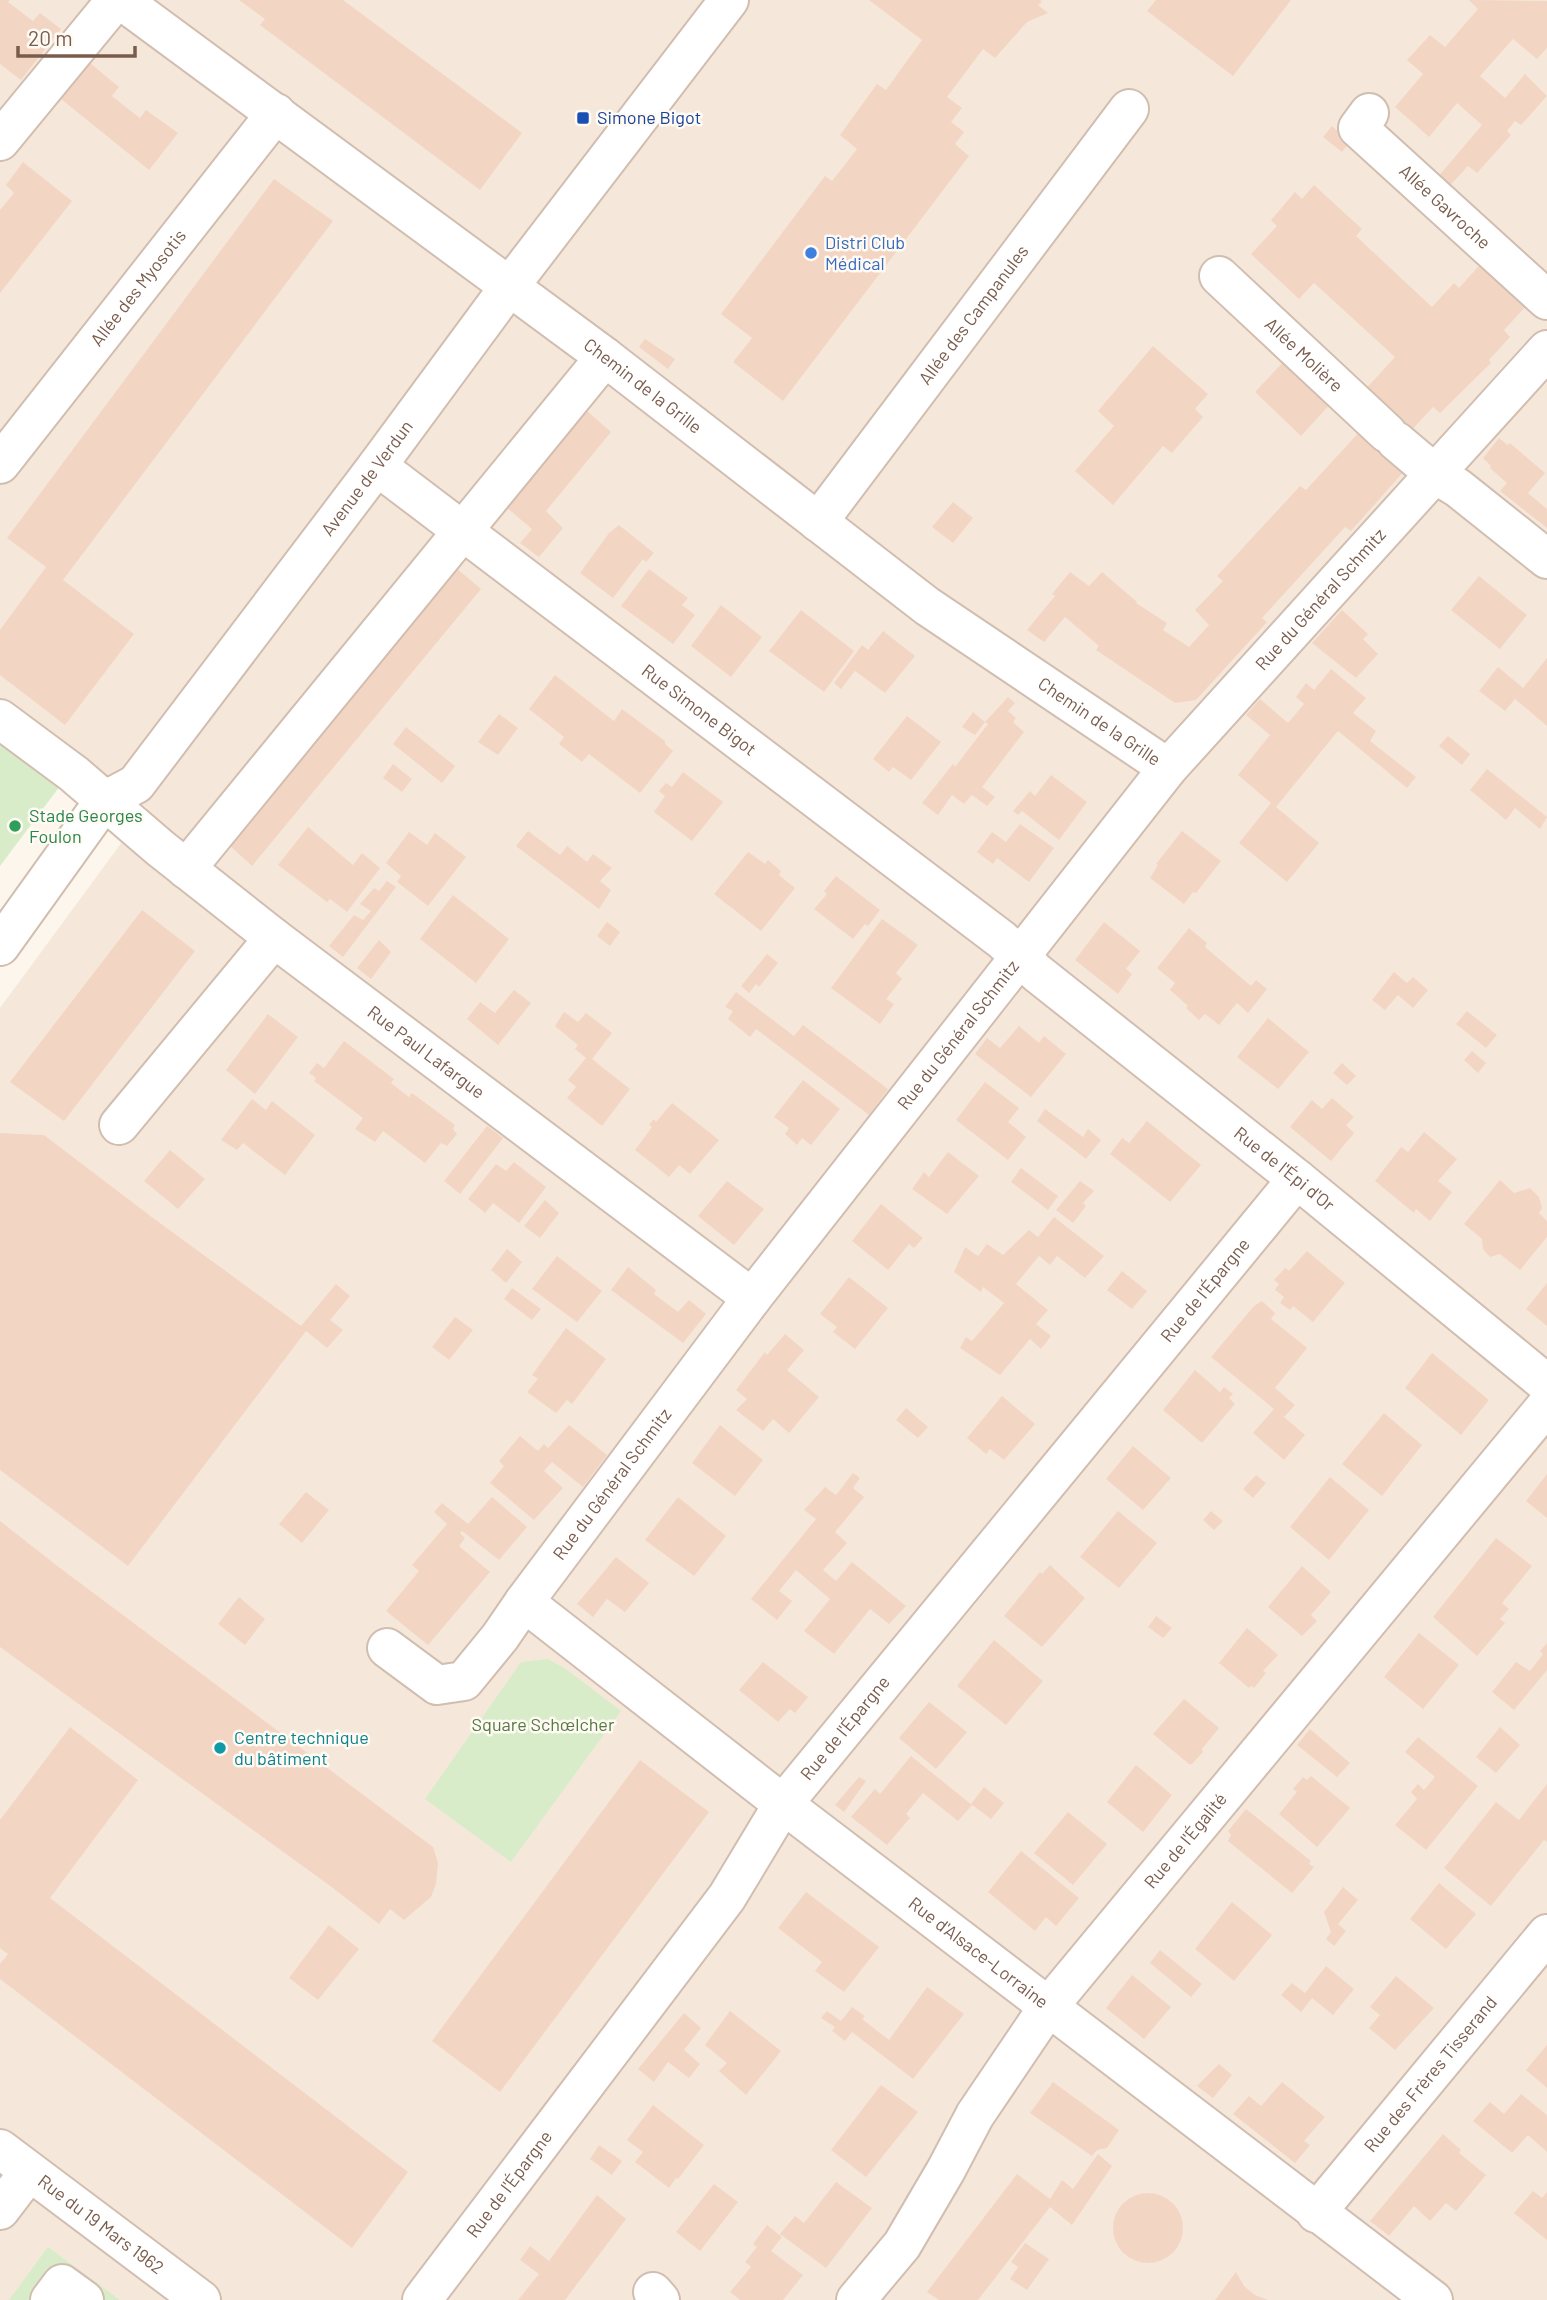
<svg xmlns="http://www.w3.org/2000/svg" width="1547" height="2300" viewBox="0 0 1547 2300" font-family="Barlow,sans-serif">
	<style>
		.residential { fill: #f5e8da }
		.green { fill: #d8ecc9 }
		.building { fill: #f3d5c3 }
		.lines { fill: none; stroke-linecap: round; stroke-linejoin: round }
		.minor-casing { stroke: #d1beb0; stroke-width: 42 }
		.minor { stroke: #fff; stroke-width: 38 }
		.transit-dot { fill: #1a4fb4; stroke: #fffaf3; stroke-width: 2.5 }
		.shop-dot { fill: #3f7fe0; stroke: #fffaf3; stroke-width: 2.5 }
		.leisure-dot { fill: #2e9e5b; stroke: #fffaf3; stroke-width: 2.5 }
		.culture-dot { fill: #0f9aa8; stroke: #fffaf3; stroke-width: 2.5 }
		.labels { text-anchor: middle; stroke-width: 5; stroke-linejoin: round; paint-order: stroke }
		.transit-label { font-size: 18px; fill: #164399; stroke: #fffaf3; text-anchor: start }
		.street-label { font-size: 18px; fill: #7a5c4d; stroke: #fffaf3 }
		.shop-label { font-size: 18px; fill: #366cbe; stroke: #fffaf3; text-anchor: start }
		.leisure-label { font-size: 18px; fill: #27864d; stroke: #fffaf3; text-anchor: start }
		.park-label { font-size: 18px; fill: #537a41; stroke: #fffaf3 }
		.culture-label { font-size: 18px; fill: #0d838f; stroke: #fffaf3; text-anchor: start }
	</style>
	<rect width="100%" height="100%" fill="#fdf6ec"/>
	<path class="residential" d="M0,0H1547V2300H0V1008L147,808L0,706Z"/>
	<path class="green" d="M0,745L60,786L0,866Z
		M548,1659L566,1669L621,1711L511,1862L425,1799L521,1662Z
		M48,2247L120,2300H9Z"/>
	<path class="building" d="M0,0H10L8,2L33,21L40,13L61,29L21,80L0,64Z
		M239,0H343L522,133L480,190L260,25L265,19Z
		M869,0H1040L1042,2L1038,5L1048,13L1027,22L995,58L983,49L947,97L962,108L951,122L964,132L955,144L969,156L783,401L733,362L752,338L721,314L825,176L832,181L857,149L840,135L877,84L886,90L922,40Z
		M1156,0H1291L1233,76L1147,11Z
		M1469,0L1547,1V48L1537,59L1513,39L1480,76L1505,98L1525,74L1547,96L1521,125L1515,121L1507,131L1511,135L1477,173L1468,166L1442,194L1431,185L1482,125L1457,103L1429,137L1395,107L1423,74L1407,60L1430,35L1445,47L1478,9Z
		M90,63L119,87L112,96L127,108L140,118L146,110L178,133L149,170L61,99Z
		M1332,126L1350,142L1342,152L1323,137Z
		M23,162L72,201L0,293V210L14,193L6,185Z
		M274,179L333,221L63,580L134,634L65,725L0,675V630L46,567L7,538Z
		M1314,185L1362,229L1356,236L1432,307L1454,283L1459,288L1485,259L1531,301L1504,330L1510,337L1489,360L1491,363L1440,413L1433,407L1407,435L1406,469L1351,531L1345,527L1262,618L1267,622L1196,700L1175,703L1096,650L1099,646L1065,617L1044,642L1027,630L1055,596L1052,594L1070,572L1089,586L1102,572L1137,602L1136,603L1167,623L1163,630L1189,647L1209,625L1195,610L1223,581L1217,576L1300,486L1306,490L1362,429L1361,394L1395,357L1314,283L1299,299L1251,254L1277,226L1271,220L1295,192L1302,199Z
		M645,339L675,359L668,369L639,347Z
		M1153,346L1208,394L1195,409L1203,417L1172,453L1163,446L1113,505L1075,471L1114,426L1098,411Z
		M1286,359L1333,401L1301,436L1255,392Z
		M586,410L611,432L546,511L563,528L539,557L520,543L532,529L506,507Z
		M1499,438L1508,445L1510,443L1545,473L1528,493L1547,509V528L1500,491L1507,483L1490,468L1491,466L1483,458Z
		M953,502L973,518L953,543L932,527Z
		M619,525L654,553L646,562L643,559L613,598L580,573L609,533Z
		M455,567L481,589L252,866L227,843Z
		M649,569L688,598L682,605L695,615L673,644L621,606Z
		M1479,576L1527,615L1500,649L1451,610Z
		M721,605L762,637L731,677L691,646Z
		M801,610L854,651L824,692L769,651Z
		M1342,610L1368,634L1363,639L1378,654L1356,678L1312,643Z
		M883,631L915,656L885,693L855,671L841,689L834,683L862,645L868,650Z
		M1547,658V726L1515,699L1505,711L1479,691L1498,667L1523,688Z
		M1331,669L1366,698L1353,713L1376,731L1370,741L1416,777L1407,788L1338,731L1276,807L1319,843L1287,882L1239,843L1271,803L1238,775L1270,735L1246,715L1260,699L1288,723L1304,704L1296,697L1306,683L1314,690Z
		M555,675L614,721L622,709L665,741V744L673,751L640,793L589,754L582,762L559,744L564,737L529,709Z
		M1008,697L1015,703L1008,711L1016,718L1013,722L1024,732L982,787L995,797L987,806L972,795L964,804L952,795L938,815L922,803L953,764L955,767L988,724L985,722Z
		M973,712L985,722L975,735L962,727Z
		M499,714L518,728L498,755L478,742Z
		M907,716L941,742L911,780L893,767L889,772L873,759Z
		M406,727L455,766L442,783L393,744Z
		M1448,736L1470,754L1462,765L1439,746Z
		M393,764L412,779L402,792L383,778Z
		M1487,769L1547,817L1540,829L1515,808L1506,820L1470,790Z
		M683,772L723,802L692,841L654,812L665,796L659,791L666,783L672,787Z
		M1051,775L1087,802L1059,840L1022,811L1018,815L1013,811L1030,791L1035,796Z
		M1020,824L1054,848L1029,882L997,858L993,864L977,852L992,832L1006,842Z
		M308,827L353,865L362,853L380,868L347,912L330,899L327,902L278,865Z
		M528,831L560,855L567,846L587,862L593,854L612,868L600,881L611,890L599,909L516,846Z
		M1182,831L1221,861L1196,893L1193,892L1184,904L1150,878L1158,865L1156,864Z
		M409,832L427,845L435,833L466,857L428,906L397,882L401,876L386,863Z
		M748,852L765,864L768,860L781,871L779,875L795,888L761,931L714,894Z
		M836,876L880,910L868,926L865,924L853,939L814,909L827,894L824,891Z
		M387,881L396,887L343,957L329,946L354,915L363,920L371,911L360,904L374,888L379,891Z
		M453,895L509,939L476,983L420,939Z
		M142,910L195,951L64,1121L10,1082Z
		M882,919L918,945L896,973L902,979L886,999L894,1004L880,1024L831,988Z
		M607,922L620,932L610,946L597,936Z
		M1104,922L1140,951L1126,969L1132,974L1118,994L1075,960Z
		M1189,928L1207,943L1205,947L1251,986L1256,980L1267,989L1248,1013L1237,1003L1219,1025L1205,1014L1199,1020L1186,1008L1188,1006L1170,990L1175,983L1157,968Z
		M379,940L391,952L371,979L357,968Z
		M767,954L778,963L759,987L756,984L749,993L741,986Z
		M1394,972L1407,983L1413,977L1428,990L1413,1008L1398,995L1385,1010L1372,1000Z
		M514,990L531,1003L498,1045L467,1019L480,1002L495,1013Z
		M736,992L794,1036L803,1025L888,1089L869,1115L756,1029L750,1037L728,1019L733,1011L725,1007Z
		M1467,1011L1497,1035L1486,1048L1456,1024Z
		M564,1012L578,1022L586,1013L612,1033L592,1059L630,1089L602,1126L567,1098L576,1087L568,1080L586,1058L575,1049L578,1045L555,1026Z
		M268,1014L298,1037L255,1094L226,1070Z
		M1268,1018L1309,1052L1278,1089L1237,1057Z
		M1019,1026L1039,1043L1044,1036L1066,1054L1031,1097L975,1054L987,1038L1000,1048Z
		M344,1041L394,1079L391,1083L409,1097L412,1093L455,1125L453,1129L457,1134L447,1146L441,1143L425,1163L383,1131L375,1142L355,1129L363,1118L314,1081L316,1078L309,1073L317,1063L324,1068Z
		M1472,1051L1486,1063L1478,1073L1464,1060Z
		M1342,1063L1356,1076L1347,1085L1333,1073Z
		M803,1080L840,1109L811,1145L802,1138L797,1145L785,1134L789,1128L774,1117Z
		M985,1082L1019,1108L1008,1122L1026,1137L1008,1160L956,1120Z
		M1332,1098L1354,1117L1346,1125L1354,1133L1331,1161L1290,1127L1312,1100L1322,1109Z
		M252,1099L266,1110L272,1101L315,1135L285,1175L243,1143L237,1150L221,1140Z
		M672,1103L719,1140L690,1174L679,1165L669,1177L635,1150L652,1127L649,1125L654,1119L656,1122Z
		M1045,1109L1083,1137L1088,1129L1101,1140L1086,1159L1037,1121Z
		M1147,1121L1201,1165L1170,1202L1110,1154L1122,1138L1129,1143Z
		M487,1126L503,1138L460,1194L444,1181Z
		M1424,1132L1457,1159L1438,1181L1452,1192L1430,1221L1416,1209L1414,1213L1375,1181L1401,1147L1408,1152Z
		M0,1133L44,1135L153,1218L301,1326L336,1284L350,1296L330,1320L343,1330L327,1348L306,1331L128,1566L0,1470Z
		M170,1150L205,1179L178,1209L144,1181Z
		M948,1152L979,1176L947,1214L912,1189L924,1172L929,1177Z
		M514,1162L546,1187L519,1223L493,1203L485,1213L468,1199L496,1164L506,1171Z
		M1021,1168L1058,1196L1048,1210L1011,1182Z
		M1500,1180L1514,1193L1530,1188L1539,1197L1542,1208L1539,1213L1547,1221V1237L1520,1270L1500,1254L1490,1257L1483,1249L1482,1239L1464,1224Z
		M727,1181L764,1209L734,1245L698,1216Z
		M1080,1181L1094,1191L1083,1203L1086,1206L1073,1223L1056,1210Z
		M545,1200L559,1213L540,1238L524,1226Z
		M881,1204L923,1238L914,1248L909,1244L888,1270L852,1241Z
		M1054,1217L1104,1256L1085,1278L1057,1256L1050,1265L1039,1256L1016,1284L1048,1310L1036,1324L1051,1336L1041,1349L1030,1339L1000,1375L960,1348L966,1337L972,1341L1004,1303L983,1287L981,1292L954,1272L965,1247L978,1256L987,1244L1003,1255L1029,1230L1038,1237Z
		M507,1249L522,1262L506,1283L491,1270Z
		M1307,1251L1345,1283L1313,1322L1293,1306L1290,1310L1280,1303L1284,1297L1275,1290L1279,1284L1274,1280L1285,1268L1289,1271Z
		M557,1256L602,1291L577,1322L532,1289Z
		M628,1267L656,1290L654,1294L678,1312L689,1300L706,1314L683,1343L611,1290Z
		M1122,1271L1147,1291L1132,1309L1107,1290Z
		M849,1277L888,1308L855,1349L833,1332L837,1327L820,1314Z
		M1547,1283V1326L1526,1309Z
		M512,1288L541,1309L532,1320L504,1299Z
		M1262,1301L1275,1313L1271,1319L1307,1348L1275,1388L1295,1405L1284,1417L1305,1435L1284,1460L1253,1433L1274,1409L1211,1357L1254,1306Z
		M455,1317L473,1330L449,1360L432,1347Z
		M566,1328L606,1359L572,1404L567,1400L556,1413L527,1392L538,1379L532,1375Z
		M785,1334L804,1350L787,1370L819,1397L789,1433L773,1419L763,1431L736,1410L747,1399L736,1390L765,1352L767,1355Z
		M1432,1353L1489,1400L1461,1435L1405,1388Z
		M1195,1370L1220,1392L1224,1387L1233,1394L1229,1398L1235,1404L1202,1443L1163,1410Z
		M1002,1396L1035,1424L1004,1460L990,1449L986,1454L967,1438Z
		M906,1408L928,1427L918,1438L896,1420Z
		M1384,1413L1422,1445L1382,1496L1342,1464Z
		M569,1425L607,1455L583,1487L552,1462L544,1471L563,1488L534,1520L490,1483L504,1466L499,1461L520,1436L538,1451L544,1444L548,1448Z
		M720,1425L763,1460L735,1496L692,1463Z
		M1133,1446L1171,1478L1143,1510L1106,1479Z
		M853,1473L860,1478L853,1488L864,1497L835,1532L847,1543L823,1570L836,1581L852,1562L906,1606L889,1624L870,1609L834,1654L804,1631L830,1599L796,1570L779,1591L792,1601L777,1620L751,1599L816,1519L804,1510L825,1487L836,1495Z
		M1547,1474V1518L1526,1501Z
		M1256,1475L1266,1483L1253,1498L1243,1489Z
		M1330,1477L1369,1510L1329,1560L1290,1527Z
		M306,1492L329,1510L302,1543L279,1524Z
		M492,1497L527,1527L499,1560L462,1531L460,1533L465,1538L459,1546L490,1572L428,1645L386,1611L419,1571L412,1565L447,1524L434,1512L442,1503L468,1524Z
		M678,1497L726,1536L694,1576L645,1540Z
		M1118,1511L1157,1543L1119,1588L1080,1557Z
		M1211,1511L1223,1521L1214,1530L1203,1520Z
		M0,1521L60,1568L433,1847L438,1863L436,1884L431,1897L404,1920L390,1909L379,1924L333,1888L0,1647Z
		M1496,1538L1532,1566L1502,1603L1509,1609L1500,1619L1505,1623L1477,1656L1433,1617Z
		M616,1557L649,1583L625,1612L607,1599L593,1617L577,1604Z
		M1050,1565L1085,1598L1042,1647L1004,1616L1040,1572L1042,1574Z
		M1302,1566L1331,1592L1311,1615L1317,1621L1302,1636L1268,1607Z
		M239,1597L265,1619L245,1645L218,1624Z
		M1156,1616L1172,1628L1163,1638L1148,1627Z
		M1247,1628L1278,1655L1263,1671L1266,1673L1254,1688L1251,1686L1249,1688L1219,1663Z
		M1419,1633L1459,1665L1423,1709L1384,1677Z
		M994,1640L1043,1681L1006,1725L957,1686Z
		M1547,1643V1670L1514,1710L1492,1692L1516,1662L1530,1671L1543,1654L1540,1651Z
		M763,1662L808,1697L795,1713L790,1709L778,1722L739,1690Z
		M1184,1699L1219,1728L1202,1749L1203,1752L1192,1764H1189L1153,1734Z
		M929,1702L967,1732L936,1769L899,1738Z
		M70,1727L138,1780L50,1898L408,2172L352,2248L0,1979V1964L8,1954L0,1948V1820Z
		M1500,1727L1520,1745L1496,1773L1476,1757Z
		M1310,1729L1350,1763L1337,1777L1297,1745Z
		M1418,1737L1478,1786L1426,1850L1395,1825L1417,1799L1411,1792L1418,1784L1424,1790L1435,1777L1405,1752Z
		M911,1756L972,1805L958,1821L923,1793L906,1814L910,1818L887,1845L851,1817L875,1789L880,1794Z
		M640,1760L709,1812L500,2092L432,2041Z
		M1136,1765L1172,1795L1143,1832L1107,1802Z
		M1311,1776L1350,1808L1317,1847L1279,1814L1297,1792L1293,1789L1303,1777L1307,1780Z
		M859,1777L866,1781L844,1812L835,1805Z
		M1547,1784V1842L1544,1840L1491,1906L1444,1868L1496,1802L1519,1820Z
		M984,1787L1004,1803L991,1819L971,1804Z
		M1246,1809L1311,1861L1309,1864L1314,1867L1292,1893L1228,1841L1231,1835L1228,1831Z
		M1068,1812L1107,1844L1073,1885L1034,1853Z
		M1021,1851L1079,1898L1056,1926L1046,1917L1035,1931L988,1892Z
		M1439,1883L1476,1914L1446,1949L1410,1919Z
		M1343,1887L1358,1900L1338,1924L1346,1931L1334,1946L1326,1939L1331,1932L1324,1912Z
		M806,1892L879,1947L844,1992L815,1971L822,1962L778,1928Z
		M1232,1902L1272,1935L1234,1981L1195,1949Z
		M329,1925L359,1949L318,2000L289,1978Z
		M1160,1950L1202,1984L1191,1997L1150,1963Z
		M1326,1966L1354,1989L1333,2015L1312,1998L1301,2012L1281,1995L1292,1983L1305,1993Z
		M1132,1975L1171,2007L1144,2039L1106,2008Z
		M1396,1976L1434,2008L1395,2050L1369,2028L1380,2015L1370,2007Z
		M927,1987L964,2014L913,2079L852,2032L845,2041L832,2031L835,2027L821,2018L827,2011L841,2021L852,2007L865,2016L862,2019L889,2040Z
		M730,2011L781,2051L746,2095L719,2071L727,2063L705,2045Z
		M684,2013L701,2028L684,2050L700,2064L689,2078L668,2062L654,2082L638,2069Z
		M1547,2045V2088L1526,2070Z
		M1219,2064L1232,2075L1213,2098L1197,2086Z
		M1053,2082L1119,2130L1107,2148L1097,2150L1092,2156L1030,2113Z
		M1282,2082L1325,2117L1304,2141L1310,2145L1295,2163L1233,2114L1249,2096L1261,2106Z
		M881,2085L918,2112L866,2177L831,2150Z
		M1521,2094L1547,2115V2152L1528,2135L1512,2153L1473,2121L1490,2102L1504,2114Z
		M653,2105L704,2145L678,2179L676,2178L669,2188L635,2162L643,2152L627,2140Z
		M1443,2134L1461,2150L1459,2153L1486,2175L1456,2211L1446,2203L1430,2221L1414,2206L1389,2236L1370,2221Z
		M599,2145L622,2161L612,2175L590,2159Z
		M1098,2154L1112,2166L1072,2225L1050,2207L978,2300H939L927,2292L1017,2174L1050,2199L1062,2180L1073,2189Z
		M836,2182L872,2208L826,2268L780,2234L795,2216L804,2223Z
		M714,2184L738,2202L700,2251L676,2232Z
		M1533,2191L1542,2198L1547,2192V2240L1514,2213Z
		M1113 2228a35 35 0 1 1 70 0a35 35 0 1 1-70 0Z
		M597,2195L626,2219L565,2300H518L539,2274L520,2260L530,2246L549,2261Z
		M767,2225L782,2237L771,2251L803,2275L783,2300H740L730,2292L751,2267L745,2262L757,2247L753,2244Z
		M1025,2243L1049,2259L1027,2290L1010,2279L1018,2267L1011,2262Z
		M1236,2272L1244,2286L1255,2295L1268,2300H1215Z"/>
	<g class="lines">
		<defs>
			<g id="minor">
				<path id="s1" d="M121,0L605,357L927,606L1168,768"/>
				<path id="s2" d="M1369,113L1358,128L1547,300"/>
				<path d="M0,141L116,0"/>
				<path id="s3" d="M1219,276L1387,433"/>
				<path d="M1396,441L1435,474L1458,488L1547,559"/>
				<path id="s4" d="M0,464L276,113"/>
				<path id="s5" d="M377,466L1002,940L1037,973L1297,1179L1547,1384"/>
				<path id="s6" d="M818,522L1129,109"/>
				<path id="s7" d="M0,719L74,774L160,848L274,938L752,1298"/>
				<path d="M186,869L605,357"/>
				<path id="s8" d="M0,946L104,801L136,784L377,466L509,287L729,0"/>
				<path d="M119,1125L274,938"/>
				<path id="s9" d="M524,1602L783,1804L1433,2300"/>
				<path id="s10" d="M387,1648L437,1685L464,1681L500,1637L524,1602L752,1298L1168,768L1547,350"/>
				<path id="s11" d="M0,2149L201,2300"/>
				<path d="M0,2210L29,2172"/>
				<path id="s12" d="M1316,2213L1547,1934"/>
				<path d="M653,2292L660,2300"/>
				<path d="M50,2300L62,2284L84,2300"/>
				<path id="s13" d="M422,2300L727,1897L783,1804L1297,1179"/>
				<path id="s14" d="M856,2300L902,2245L946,2170L975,2115L1048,2007L1547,1405"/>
			</g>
		</defs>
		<use href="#minor" class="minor-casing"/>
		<use href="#minor" class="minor"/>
	</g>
	<rect class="transit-dot" x="576" y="111" width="14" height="14" rx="3.5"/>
	<circle class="shop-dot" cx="811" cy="253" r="7"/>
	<circle class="leisure-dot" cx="15" cy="826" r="7"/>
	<circle class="culture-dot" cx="220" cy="1748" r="7"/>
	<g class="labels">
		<g class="transit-label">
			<text x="597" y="124">Simone Bigot</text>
		</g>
		<g class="street-label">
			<text dy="6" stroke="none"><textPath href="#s2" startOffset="136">Allée Gavroche</textPath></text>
			<text dy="6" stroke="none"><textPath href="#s4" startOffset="224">Allée des Myosotis</textPath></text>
			<text dy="6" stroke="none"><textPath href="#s6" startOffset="259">Allée des Campanules</textPath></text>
			<text dy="6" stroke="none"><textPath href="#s3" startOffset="116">Allée Molière</textPath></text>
			<text dy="6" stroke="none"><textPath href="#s1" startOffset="649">Chemin de la Grille</textPath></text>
			<text dy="6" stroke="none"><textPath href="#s8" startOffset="598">Avenue de Verdun</textPath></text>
			<text dy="6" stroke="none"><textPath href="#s10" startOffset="1470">Rue du Général Schmitz</textPath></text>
			<text dy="6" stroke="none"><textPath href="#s5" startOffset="404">Rue Simone Bigot</textPath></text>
			<text dy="6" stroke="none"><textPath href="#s1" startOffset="1216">Chemin de la Grille</textPath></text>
			<text dy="6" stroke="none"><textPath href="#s10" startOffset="903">Rue du Général Schmitz</textPath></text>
			<text dy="6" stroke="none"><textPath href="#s7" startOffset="541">Rue Paul Lafargue</textPath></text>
			<text dy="6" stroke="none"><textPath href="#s5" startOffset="1148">Rue de l'Épi d'Or</textPath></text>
			<text dy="6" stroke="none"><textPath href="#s13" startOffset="1279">Rue de l'Épargne</textPath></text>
			<text dy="6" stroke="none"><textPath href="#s10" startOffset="336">Rue du Général Schmitz</textPath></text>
			<text dy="6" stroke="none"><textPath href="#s13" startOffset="712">Rue de l'Épargne</textPath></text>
			<text dy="6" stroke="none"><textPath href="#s14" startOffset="567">Rue de l'Égalité</textPath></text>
			<text dy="6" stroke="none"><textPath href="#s9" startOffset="574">Rue d'Alsace-Lorraine</textPath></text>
			<text dy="6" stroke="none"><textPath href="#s12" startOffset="180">Rue des Frères Tisserand</textPath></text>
			<text dy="6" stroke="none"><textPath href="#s13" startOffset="145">Rue de l'Épargne</textPath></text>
			<text dy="6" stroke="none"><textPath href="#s11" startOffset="126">Rue du 19 Mars 1962</textPath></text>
		</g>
		<g class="shop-label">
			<text x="825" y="249">Distri Club<tspan x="825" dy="21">Médical</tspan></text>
		</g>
		<g class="leisure-label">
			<text x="29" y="822">Stade Georges<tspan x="29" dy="21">Foulon</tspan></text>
		</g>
		<g class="park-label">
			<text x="543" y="1731">Square Schœlcher</text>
		</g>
		<g class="culture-label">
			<text x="234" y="1744">Centre technique<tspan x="234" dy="21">du bâtiment</tspan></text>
		</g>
	</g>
	<path d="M18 46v10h117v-10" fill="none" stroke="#7a5c4d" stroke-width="3.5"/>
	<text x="28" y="46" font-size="21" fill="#7a5c4d" stroke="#fffaf3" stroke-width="5" paint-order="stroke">20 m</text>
</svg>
